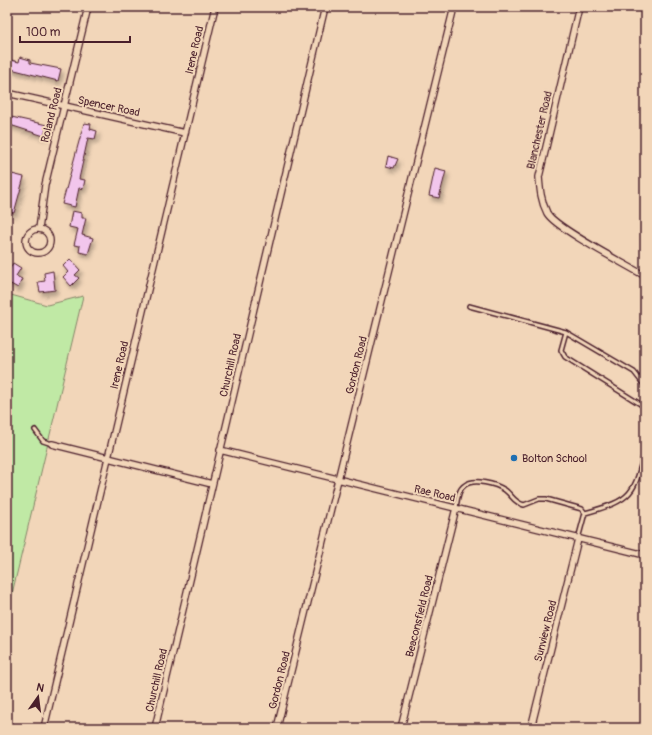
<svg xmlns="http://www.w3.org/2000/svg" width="652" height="735" viewBox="0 0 652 735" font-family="Pangolin,sans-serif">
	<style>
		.green { fill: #c0e9a5; stroke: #858468 }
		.building { fill: #f2c6ec; stroke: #4a1f2b; filter: url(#shadow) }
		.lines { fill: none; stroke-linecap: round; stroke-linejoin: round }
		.lane-casing { stroke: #4a1f2b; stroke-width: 6 }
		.street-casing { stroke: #4a1f2b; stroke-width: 8 }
		.lane { stroke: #f2d6b9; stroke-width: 3 }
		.street { stroke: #f2d6b9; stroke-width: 5.5 }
		.poi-dot { fill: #1f6fb2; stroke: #f2d6b9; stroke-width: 1.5 }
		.labels { text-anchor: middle; stroke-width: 4; stroke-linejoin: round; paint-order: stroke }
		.street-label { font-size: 11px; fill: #4a1f2b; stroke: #f2d6b9 }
		.poi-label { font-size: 11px; fill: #4a1f2b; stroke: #f2d6b9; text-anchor: start }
	</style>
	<defs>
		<filter id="shadow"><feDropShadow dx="2.5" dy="4" stdDeviation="2" flood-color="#0004"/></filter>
	</defs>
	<rect width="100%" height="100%" fill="#f2d6b9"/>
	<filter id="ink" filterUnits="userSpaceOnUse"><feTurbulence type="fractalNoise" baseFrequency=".025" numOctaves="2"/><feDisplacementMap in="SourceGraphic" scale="8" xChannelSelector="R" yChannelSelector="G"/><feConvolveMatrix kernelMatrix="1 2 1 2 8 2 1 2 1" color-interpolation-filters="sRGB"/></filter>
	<g filter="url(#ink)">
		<path class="green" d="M7,291L11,295L47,305L83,296L7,615Z"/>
		<path class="building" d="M20,57L30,60V63L61,69L58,81L7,68V59L19,62Z
			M7,116L47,125L44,136L7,124Z
			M84,123L91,124L90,129L97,131L95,139L88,138L79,179L85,180L83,189L79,188L75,207L62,204Z
			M388,156L398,159L394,168L386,166Z
			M435,168L446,171L439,198L429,196Z
			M12,174L24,177L14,213L7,211V193Z
			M72,211L82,213V218H86L82,235L93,238L88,254L79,252L80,246L74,245L78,229L69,227Z
			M70,259L80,270L75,275L79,278L71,286L63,277L68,272L63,266Z
			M13,263L21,268L16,276L22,279L18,288L7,282V274Z
			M53,271L55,290L40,292L38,282L45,281L44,273Z"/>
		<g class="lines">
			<defs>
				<path id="lane" d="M469,306L566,332L634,372L645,386
					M566,332L561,350L565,357L645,407
					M35,430L43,441L52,444
					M456,508C457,501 458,489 465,485C474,478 496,484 505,490C513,496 513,502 524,505L539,499H546L582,509L585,513L578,539
					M585,513C633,500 635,494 645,448"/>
				<path id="street" d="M579,7L539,177C540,190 541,201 547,213C555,228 627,265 645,276
					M7,93L185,133
					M39,229L45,185L88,7
					M26 241a12 12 0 1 1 24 0a12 12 0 1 1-24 0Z
					M52,444L212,484
					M220,450L645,555
					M44,728L215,7
					M155,728L325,7
					M277,728L454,7
					M401,728L456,508
					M531,728L578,539"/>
			</defs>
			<use href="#lane" class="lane-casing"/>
			<use href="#street" class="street-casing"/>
			<use href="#lane" class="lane"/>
			<use href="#street" class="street"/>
		</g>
	</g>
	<circle class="poi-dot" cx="514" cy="458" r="4"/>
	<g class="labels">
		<g class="street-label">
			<text transform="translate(194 50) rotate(-77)" y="4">Irene Road</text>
			<text transform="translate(109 106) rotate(12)" y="4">Spencer Road</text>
			<text transform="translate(51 115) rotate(-76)" y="4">Roland Road</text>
			<text transform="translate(539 130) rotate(-77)" y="4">Blanchester Road</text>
			<text transform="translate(119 365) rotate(-77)" y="4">Irene Road</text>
			<text transform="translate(230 365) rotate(-77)" y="4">Churchill Road</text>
			<text transform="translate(356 365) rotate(-76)" y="4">Gordon Road</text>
			<text transform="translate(435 493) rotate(13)" y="4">Rae Road</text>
			<text transform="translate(419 616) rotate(-76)" y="4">Beaconsfield Road</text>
			<text transform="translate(545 631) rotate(-76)" y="4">Sunview Road</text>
			<text transform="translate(156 680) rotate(-77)" y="4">Churchill Road</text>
			<text transform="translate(279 680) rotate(-76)" y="4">Gordon Road</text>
		</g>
		<g class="poi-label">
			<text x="522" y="462">Bolton School</text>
		</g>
	</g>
	<rect width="652" height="735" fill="none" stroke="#f2d6b9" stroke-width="24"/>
	<rect x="12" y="12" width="628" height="711" fill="none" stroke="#4a1f2b" stroke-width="1.5" filter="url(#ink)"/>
	<g transform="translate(38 697) rotate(14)" stroke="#f2d6b9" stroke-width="3" paint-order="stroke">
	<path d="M0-3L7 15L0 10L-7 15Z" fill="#4a1f2b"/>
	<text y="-6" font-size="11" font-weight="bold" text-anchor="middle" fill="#4a1f2b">N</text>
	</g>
	<path d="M20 36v6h110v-6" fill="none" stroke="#4a1f2b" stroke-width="2"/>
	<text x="26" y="36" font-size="12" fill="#4a1f2b" stroke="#f2d6b9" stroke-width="3" paint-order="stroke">100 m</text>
</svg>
